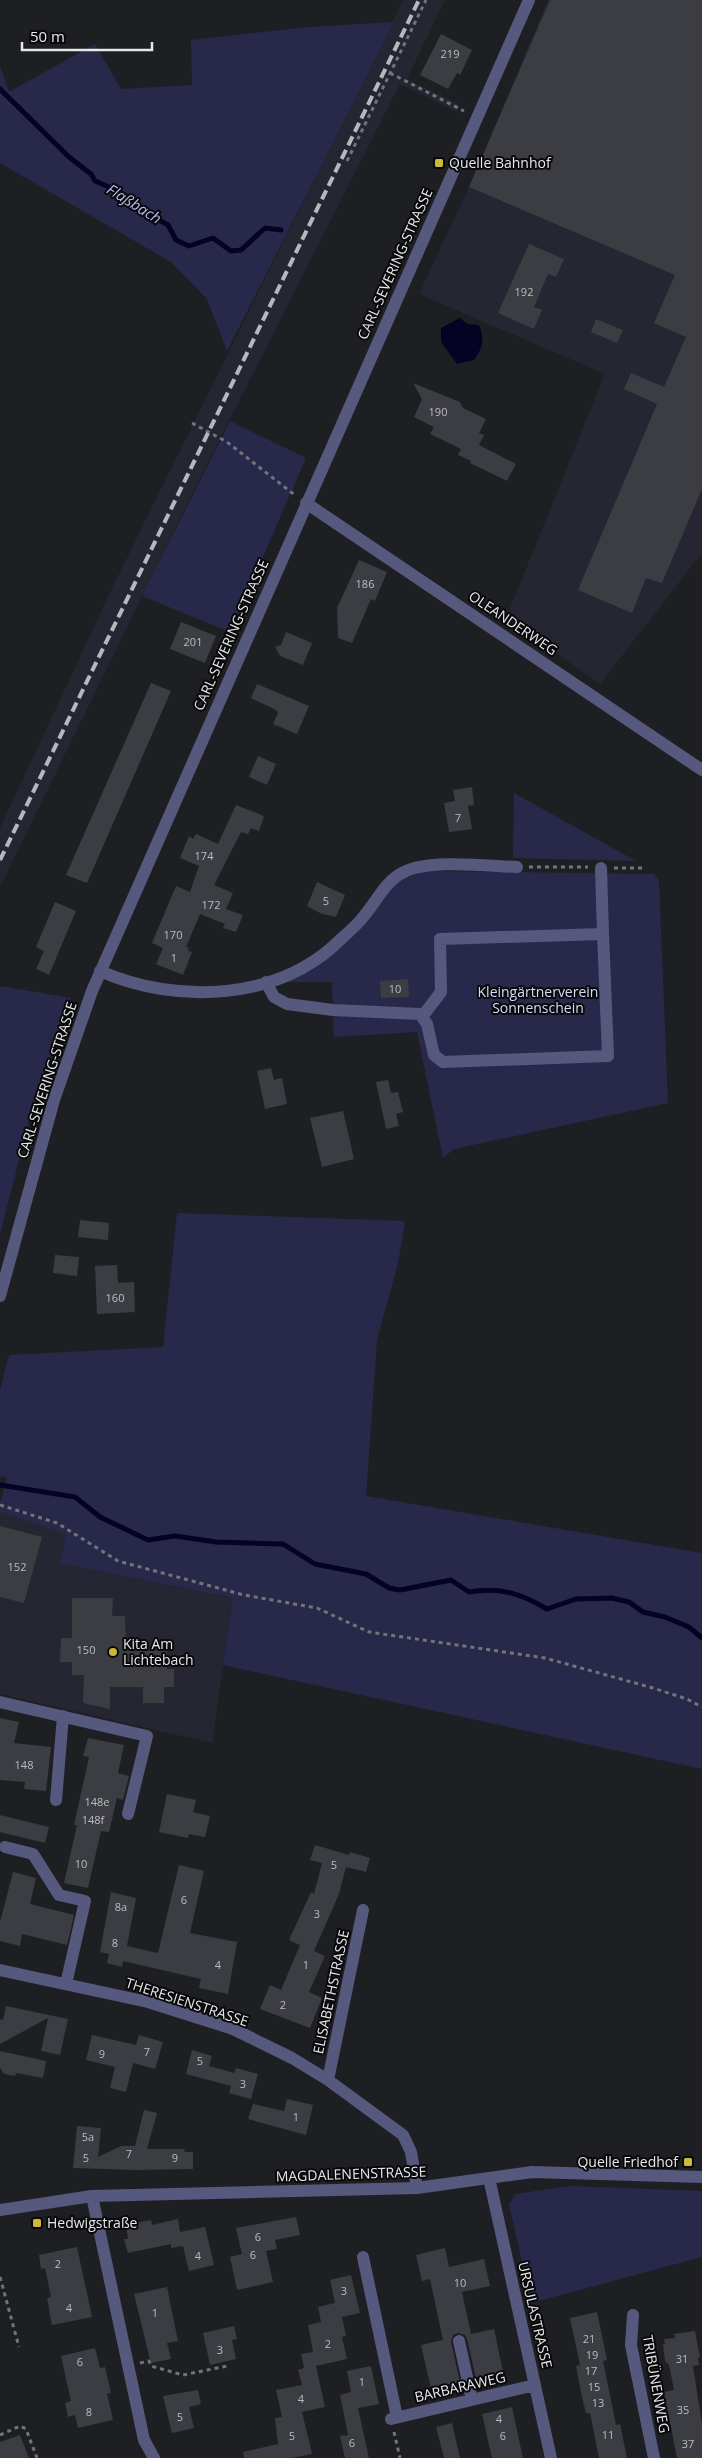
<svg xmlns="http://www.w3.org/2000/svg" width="702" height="2458" viewBox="0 0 702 2458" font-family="'Open Sans',sans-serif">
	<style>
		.built { fill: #252631 }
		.green { fill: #28294a }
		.water { fill: #060224 }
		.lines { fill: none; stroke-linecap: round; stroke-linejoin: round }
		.stream { stroke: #060224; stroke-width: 5 }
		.building { fill: #3c3d42 }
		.path { stroke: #737478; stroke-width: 3; stroke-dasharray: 4 4; stroke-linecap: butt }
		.minor { stroke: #56587d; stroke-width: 12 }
		.rail { stroke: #b7b8bb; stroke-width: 4; stroke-dasharray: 10 5; stroke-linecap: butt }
		.poi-dot { fill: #ccb939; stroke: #09090b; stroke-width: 2 }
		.labels { text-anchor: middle; stroke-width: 4; stroke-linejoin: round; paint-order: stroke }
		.number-label { font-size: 11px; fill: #bcbdc1 }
		.poi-label { font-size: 14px; fill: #e7e8eb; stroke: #09090b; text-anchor: start }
		.street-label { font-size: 14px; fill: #e7e8eb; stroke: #09090b }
		.park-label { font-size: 14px; fill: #d7dbf8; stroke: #09090b }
		.water-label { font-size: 15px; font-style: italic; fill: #b6bbf3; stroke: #09090b }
	</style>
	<rect width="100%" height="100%" fill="#1e1f23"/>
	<path class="built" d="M403,0H445L407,79L460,105L457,112L400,84L206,466L0,887V828L114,584Z
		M548,0H702V553L600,684L506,618L605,374L419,294L469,187Z
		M0,1512L67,1534L60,1563L233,1598L212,1743L0,1694Z"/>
	<path class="green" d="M394,22L227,351L207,299L171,262L0,163V66L9,92L95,44L121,89L192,85L191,40L309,27Z
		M230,421L306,458L230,632L142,596Z
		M514,793L636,861L513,858Z
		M425,871L654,874L659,881L668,1103L454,1149L443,1158L417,1032L334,1037L332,982H283L394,885L405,878Z
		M0,986L71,998L35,1098L0,1234Z
		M177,1213L405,1221L398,1263L377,1340L366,1496L702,1553V1769L223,1665L233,1598L60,1563L66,1534L0,1512V1504L7,1478L0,1476V1390L9,1355L163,1347Z
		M569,2186L702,2191V2257L531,2303L509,2204L516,2194Z"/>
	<path class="water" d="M460,318L467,324L479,325C485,340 483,347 474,360L457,364L441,342V328Z"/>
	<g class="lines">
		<path class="stream" d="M0,89L69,157L91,174L95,181L114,189L122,199L168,225L176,240L189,246L213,238L231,251L241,250L265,228L281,230
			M0,1485L75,1497L100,1517L148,1540L175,1536L216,1542L283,1544L315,1564L366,1574L389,1588L400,1590L451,1580L469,1592C500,1587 520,1593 547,1609L576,1599L612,1598L629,1602L643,1612L665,1617L689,1627L702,1638"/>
	</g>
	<path class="building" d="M550,0H702V489L662,583L646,578L632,613L578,590L657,404L624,389L631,373L664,387L686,337L654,323L675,275L469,187Z
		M441,34L472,50L460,75L457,73L448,89L420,75Z
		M529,244L564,259L556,277L548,274L534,307L542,310L534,329L498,313Z
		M596,319L623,330L617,343L591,332Z
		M413,383L460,402L463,408L486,419L479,433L484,435L479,445L516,464L507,481L470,463L471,461L458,455L461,449L430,434L434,427L414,417L422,399Z
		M359,560L387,572L375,601L371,599L352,643L338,638L337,608Z
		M181,622L216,636L205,663L170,649Z
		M286,632L312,643L303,665L280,656L275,647L281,645Z
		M151,683L171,691L87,883L66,875Z
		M257,684L309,706L297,734L273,724L278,713L276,710L251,698Z
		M258,756L276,764L267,785L249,777Z
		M472,787L474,805L468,806L472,829L449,832L444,803L455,801L453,790Z
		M236,805L264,816L259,831L251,828L248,834L241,832L214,885L233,893L226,909L243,915L236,932L223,928L225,924L200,914L186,947L189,948L188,951L192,952L183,975L156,964L163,948L152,943L176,886L190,892L199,866L180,858L189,836L193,839L196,834L218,844Z
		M317,882L345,895L336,917L322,914L307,906Z
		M55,902L76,911L49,975L36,969L44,951L36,947Z
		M408,979L409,997L381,998L380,981Z
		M271,1068L274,1080L282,1078L287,1104L265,1109L257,1071Z
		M388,1080L391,1093L398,1092L403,1112L396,1114L399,1126L386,1129L376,1082Z
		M343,1111L354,1159L322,1167L310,1118Z
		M80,1220L109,1223L108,1240L78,1237Z
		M55,1255L79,1257L77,1276L53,1273Z
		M117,1265L118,1283L134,1282L135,1312L97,1314L95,1266Z
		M0,1526L42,1537L24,1603L0,1597Z
		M72,1598H113L112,1616H125L126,1650L167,1651V1669H174V1687H164V1703H143V1687H110V1709L83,1703L84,1675H72V1662H60L61,1638H72Z
		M0,1718L19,1722L14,1743L51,1747L46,1791L24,1789L25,1782L0,1780Z
		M88,1738L124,1745L118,1773L129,1776L123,1800L117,1798L109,1832L101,1831L88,1888L64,1883L77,1825H74L89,1757L83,1756Z
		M167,1794L196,1800L193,1812L210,1816L205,1837L189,1834L188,1838L159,1832Z
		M0,1815L49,1827L45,1843L0,1832Z
		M315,1845L349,1855L350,1852L370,1858L366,1872L346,1867L339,1894L314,1951L325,1956L309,1992L322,1998L310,2028L260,2009L270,1985L281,1990L300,1945L289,1940L311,1892L314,1894L322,1863L310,1860Z
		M179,1865L204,1871L190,1933L237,1942L228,1994L199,1988L201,1979L123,1961L122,1967L107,1963L109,1954L100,1952L111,1892L136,1898L127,1946L158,1953Z
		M13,1872L36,1878L30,1904L74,1915L67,1945L22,1934L20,1946L0,1941V1922Z
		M6,2006L68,2019L60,2055L41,2051L48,2018L0,2044V2019L3,2020Z
		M92,2035L136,2045L139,2035L163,2042L155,2069L133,2063L126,2092L110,2088L115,2067L86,2060Z
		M192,2050L212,2056L209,2066L234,2073L236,2068L258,2074L251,2099L229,2093L231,2086L186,2074Z
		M0,2051L46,2061L43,2078L16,2073L15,2076L4,2074L0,2068Z
		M287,2099L313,2105L306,2135L248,2119L253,2104L284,2111Z
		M144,2110L157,2113L147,2149H185L184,2152H193V2169L136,2170L73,2168L77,2126L101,2128L98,2157L121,2146H135Z
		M296,2217L300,2235L275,2240L277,2249L266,2251L273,2282L237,2290L230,2257L242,2254L236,2228Z
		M178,2219L180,2232L205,2227L214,2265L189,2271L183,2246L171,2248V2244L128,2253L124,2239H128L126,2225L151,2220L152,2225Z
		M77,2247L92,2317L52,2325L47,2298L51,2297L45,2268L41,2269L39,2255Z
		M445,2248L449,2267L484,2259L490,2286L462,2292L471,2334L494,2329L503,2372L476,2378L467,2339L465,2335L458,2333L453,2335L451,2342L460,2382L431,2388L421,2345L443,2340L430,2279L422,2281L416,2255Z
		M351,2275L360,2313L342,2317L346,2336L342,2337L347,2359L316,2366L325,2407L302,2412L312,2454L292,2458H244L243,2452L278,2444L275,2418L282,2417L276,2390L302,2385L298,2370L304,2368L301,2354L313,2352L308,2325L321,2322L318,2307L335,2303L330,2280Z
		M167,2287L178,2341L167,2343L171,2359L151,2363L134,2294Z
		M597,2312L607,2360L603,2361L616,2425L620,2424L627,2458H599L590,2413H586L582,2397L576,2366L580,2365L570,2318Z
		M234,2326L237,2339L232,2340L236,2359L210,2365L203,2333Z
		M695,2331L700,2357L698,2358L699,2365L693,2366L702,2424V2458H677L664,2392L674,2390L669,2365L665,2361L663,2344H665L664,2339L675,2338L674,2334Z
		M95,2348L100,2368L105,2367L111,2393L107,2394L113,2420L78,2428L75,2415L68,2417L65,2403L71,2401L61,2356Z
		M371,2366L379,2404L358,2408L369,2458H345L340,2436L348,2435L340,2395L351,2392L347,2371Z
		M198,2390L201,2404L189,2407L194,2428L172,2433L163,2396Z
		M512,2407L523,2458H492L482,2414Z
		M452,2423L460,2458H444L436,2427Z
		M20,2435L29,2458H0V2442Z"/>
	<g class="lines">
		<path class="path" d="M390,73L464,111
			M347,161L426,0
			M192,423L227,442L296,496
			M529,867H588
			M614,868H646
			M0,1505L57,1523L118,1561L244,1595L317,1608L369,1632L545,1658L653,1688L687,1699L702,1707
			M0,2277L19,2347
			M140,2363L149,2361L151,2366L183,2375L227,2366
			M394,2432L400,2458
			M0,2435L20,2426L26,2429L37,2458"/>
		<path class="minor" d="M306,503L702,770
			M601,868L603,934
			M100,971C177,1005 280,1001 342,938C350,931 358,924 364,916C377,901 385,881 404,872C430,859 487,866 517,867
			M266,982L274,997L287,1004L333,1010L420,1014L427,1024L434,1055L443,1062L608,1056L603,934L440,939L441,992L422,1017
			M0,1296L54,1100L92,991L529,0
			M0,1702L147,1736L128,1814
			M56,1800L63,1716
			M5,1847L33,1854L59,1895L85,1901L66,1984
			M0,1970L148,2002L233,2029L292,2058L328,2080L403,2135L411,2152L417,2188
			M328,2080L363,1910
			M489,2178L551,2458
			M92,2196L144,2440L154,2458
			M0,2210L92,2196L417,2188L532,2172L702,2177
			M363,2257L397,2417
			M633,2315L631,2345L654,2458
			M459,2341L472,2400
			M391,2419L535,2385"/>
		<path class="rail" d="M0,860L419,0"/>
	</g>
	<g class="poi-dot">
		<rect x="434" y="158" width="10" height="10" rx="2.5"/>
		<circle cx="113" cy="1652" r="5"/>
		<rect x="683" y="2157" width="10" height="10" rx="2.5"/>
		<rect x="32" y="2218" width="10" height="10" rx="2.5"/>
	</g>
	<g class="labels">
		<g class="number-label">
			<text x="450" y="58">219</text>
			<text x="524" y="296">192</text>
			<text x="438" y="416">190</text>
			<text x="365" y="588">186</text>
			<text x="193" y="646">201</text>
			<text x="458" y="822">7</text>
			<text x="204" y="860">174</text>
			<text x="326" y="905">5</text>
			<text x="211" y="909">172</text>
			<text x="173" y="939">170</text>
			<text x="174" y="962">1</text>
			<text x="395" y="993">10</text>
			<text x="115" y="1302">160</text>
			<text x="17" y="1571">152</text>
			<text x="86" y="1654">150</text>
			<text x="24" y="1769">148</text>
			<text x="97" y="1806">148e</text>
			<text x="93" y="1824">148f</text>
			<text x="81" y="1868">10</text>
			<text x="334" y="1869">5</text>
			<text x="184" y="1904">6</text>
			<text x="121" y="1911">8a</text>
			<text x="317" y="1918">3</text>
			<text x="115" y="1947">8</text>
			<text x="218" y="1969">4</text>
			<text x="306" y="1969">1</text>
			<text x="283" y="2009">2</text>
			<text x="147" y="2056">7</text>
			<text x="102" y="2058">9</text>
			<text x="200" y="2065">5</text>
			<text x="243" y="2088">3</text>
			<text x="296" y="2121">1</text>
			<text x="88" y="2141">5a</text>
			<text x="129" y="2158">7</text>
			<text x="86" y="2162">5</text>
			<text x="175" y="2162">9</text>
			<text x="258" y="2241">6</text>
			<text x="253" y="2259">6</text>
			<text x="198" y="2260">4</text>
			<text x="58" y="2268">2</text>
			<text x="460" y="2287">10</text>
			<text x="344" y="2295">3</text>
			<text x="69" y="2312">4</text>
			<text x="155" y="2317">1</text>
			<text x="589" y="2343">21</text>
			<text x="328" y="2348">2</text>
			<text x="220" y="2354">3</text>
			<text x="592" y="2359">19</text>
			<text x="682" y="2363">31</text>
			<text x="80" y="2366">6</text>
			<text x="591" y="2375">17</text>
			<text x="362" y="2386">1</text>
			<text x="594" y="2391">15</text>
			<text x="301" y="2403">4</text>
			<text x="598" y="2407">13</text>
			<text x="683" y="2414">35</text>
			<text x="89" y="2416">8</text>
			<text x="180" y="2421">5</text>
			<text x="499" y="2423">4</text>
			<text x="608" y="2439">11</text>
			<text x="292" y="2440">5</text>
			<text x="503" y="2440">6</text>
			<text x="352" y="2447">6</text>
			<text x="688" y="2448">37</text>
		</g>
		<g class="poi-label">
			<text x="449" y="168">Quelle Bahnhof</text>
			<text x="123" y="1649">Kita Am<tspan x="123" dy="16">Lichtebach</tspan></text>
			<text x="678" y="2167" text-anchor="end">Quelle Friedhof</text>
			<text x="47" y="2228">Hedwigstraße</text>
		</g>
		<g class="street-label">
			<text transform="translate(395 264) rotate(-66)" y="5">CARL-SEVERING-STRASSE</text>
			<text transform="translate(513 623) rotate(34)" y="5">OLEANDERWEG</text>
			<text transform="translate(231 635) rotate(-66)" y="5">CARL-SEVERING-STRASSE</text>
			<text transform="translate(47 1080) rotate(-72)" y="5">CARL-SEVERING-STRASSE</text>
			<text transform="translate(331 1992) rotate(-78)" y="5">ELISABETHSTRASSE</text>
			<text transform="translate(187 2002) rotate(18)" y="5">THERESIENSTRASSE</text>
			<text transform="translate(351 2174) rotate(-2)" y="5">MAGDALENENSTRASSE</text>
			<text transform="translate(535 2315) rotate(77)" y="5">URSULASTRASSE</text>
			<text transform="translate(656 2384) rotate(80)" y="5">TRIBÜNENWEG</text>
			<text transform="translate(460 2387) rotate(-13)" y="5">BARBARAWEG</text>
		</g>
		<g class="park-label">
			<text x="538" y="997">Kleingärtnerverein<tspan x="538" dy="16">Sonnenschein</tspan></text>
		</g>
		<g class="water-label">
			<text transform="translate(134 204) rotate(32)" y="5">Flaßbach</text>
		</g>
	</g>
	<path d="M22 42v8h130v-8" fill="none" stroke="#e7e8eb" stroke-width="2.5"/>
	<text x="30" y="42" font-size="15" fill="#e7e8eb" stroke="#09090b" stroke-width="4" paint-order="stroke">50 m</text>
</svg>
